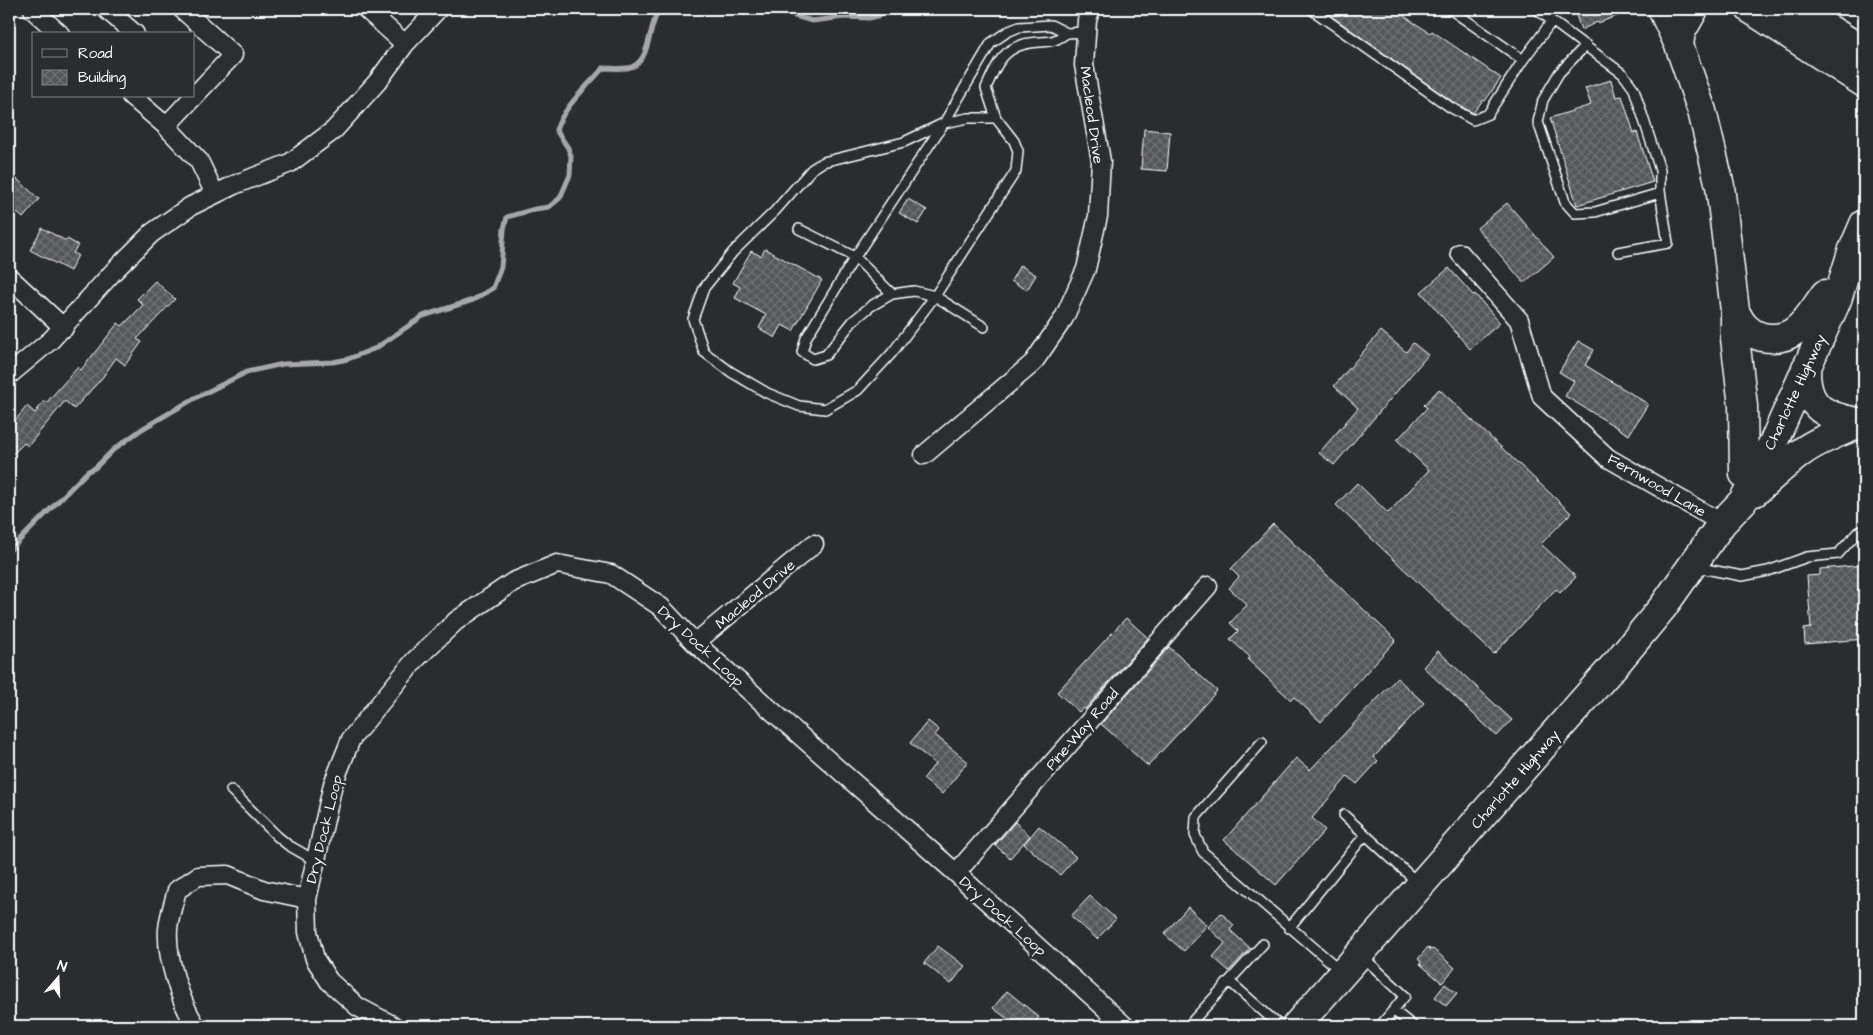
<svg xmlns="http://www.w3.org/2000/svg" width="1873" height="1035" viewBox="0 0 1873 1035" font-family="'Architects Daughter',sans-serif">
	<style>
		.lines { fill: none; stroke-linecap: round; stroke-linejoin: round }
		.stream { stroke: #a6a7a7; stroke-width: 5 }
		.building { fill: url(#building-cross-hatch); stroke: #fff }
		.lane-casing { stroke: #fff; stroke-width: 12 }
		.street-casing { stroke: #fff; stroke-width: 21 }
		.primary-casing { stroke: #fff; stroke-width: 31 }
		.lane { stroke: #2a2d2e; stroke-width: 9 }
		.street { stroke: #2a2d2e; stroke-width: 18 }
		.primary { stroke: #2a2d2e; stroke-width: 28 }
		.labels { text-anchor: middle; stroke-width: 5; stroke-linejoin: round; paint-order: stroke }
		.street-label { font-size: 15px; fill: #fff; stroke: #2a2d2e }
	</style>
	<defs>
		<pattern id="building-cross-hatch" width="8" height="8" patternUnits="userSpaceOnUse" patternTransform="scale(1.25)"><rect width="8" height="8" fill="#555758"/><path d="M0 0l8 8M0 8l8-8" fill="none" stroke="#6e7071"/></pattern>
	</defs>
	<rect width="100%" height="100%" fill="#2a2d2e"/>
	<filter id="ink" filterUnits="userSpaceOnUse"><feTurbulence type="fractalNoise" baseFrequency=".02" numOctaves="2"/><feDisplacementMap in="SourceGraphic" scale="10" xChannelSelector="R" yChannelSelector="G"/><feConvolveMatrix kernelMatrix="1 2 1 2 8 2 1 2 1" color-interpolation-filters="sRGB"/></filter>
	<g filter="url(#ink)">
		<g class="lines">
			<path class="stream" d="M700,9H706
				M788,9L795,16L812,21L844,17L869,18L878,16L887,9
				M9,551L88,471L95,468L113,450L142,429L195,398L247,372L283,364L333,362L348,359L376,348L423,316L473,300L485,293L493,288L501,267L504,229L507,217L535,209L549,207L560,198L570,175L571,156L568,148L556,130C564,106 587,87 603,68C611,68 619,69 627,68C652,65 647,25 660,9"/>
		</g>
		<path class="building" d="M1321,9H1409L1404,16L1430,33L1432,31L1501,78L1485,101L1483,100L1473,113L1453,102Z
			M1574,9H1633V10L1598,23L1597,22L1581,30Z
			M1611,80L1616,97L1622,96L1634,133L1637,132L1653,182L1577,205L1550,118L1591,105L1585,88Z
			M1144,129L1170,132L1167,171L1141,169Z
			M17,179L39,199L23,218L9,205V188Z
			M908,199L927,210L918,224L899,213Z
			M1507,203L1554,257L1524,283L1477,228Z
			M42,228L66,241L67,239L78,245L73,253L78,255L70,271L30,250Z
			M765,249L822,280L793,331L782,325L775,338L759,328L766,315L735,298L740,287L733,283L751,251L761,256Z
			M1020,265L1036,275L1027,290L1011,281Z
			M1449,268L1473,295L1475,294L1500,323L1470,349L1421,292Z
			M155,281L175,299L137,339L142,342L125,365L116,358L102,378L74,409L65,401L28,446L24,443L9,458V428L27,406L35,413L44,401L46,403L78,367L81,370L118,323L122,326L143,305L137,299Z
			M1381,331L1406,352L1413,343L1428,355L1334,465L1319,453L1358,408L1334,386Z
			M1578,341L1594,350L1585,365L1648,404L1629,435L1565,396L1574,381L1559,372Z
			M1439,389L1571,513L1541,544L1576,577L1560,593L1556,589L1494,654L1336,505L1357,483L1388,513L1429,470L1397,440L1427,408L1424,405Z
			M1273,524L1396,640L1321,722L1294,697L1291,700L1248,660L1250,657L1230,639L1238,631L1230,623L1247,605L1229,588L1239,577L1231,569Z
			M1864,565V639L1805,644L1804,629L1811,628L1807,576L1820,575V569Z
			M1126,618L1148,638L1085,709L1083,708L1079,712L1057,692Z
			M1169,647L1217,691L1148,766L1101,724Z
			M1438,651L1512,720L1497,736L1423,667Z
			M1397,678L1424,703L1374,757L1378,761L1357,784L1348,776L1312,818L1325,830L1276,885L1224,840L1296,758L1310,770Z
			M928,721L939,730L935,735L968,762L942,794L923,779L935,764L910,743Z
			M1015,822L1030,836L1010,858L995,845Z
			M1039,826L1076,857L1060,875L1024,844Z
			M1090,896L1116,919L1097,939L1071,916Z
			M1188,907L1207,925L1184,951L1164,934Z
			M1221,913L1234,925L1230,930L1250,948L1229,971L1213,957L1225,943L1208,927Z
			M938,946L965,966L951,984L924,963Z
			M1428,947L1431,950L1433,949L1455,968L1442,983L1420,964L1421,962L1418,959Z
			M1445,984L1457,993L1446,1006L1435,997Z
			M1007,991L1039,1017L1032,1026H1017L993,1008Z"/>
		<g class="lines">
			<defs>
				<path id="lane" d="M1311,9L1450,107L1473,120L1488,114L1523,60
					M1450,9L1523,60L1552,21L1536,9
					M1552,21L1623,74L1634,89L1660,170V193L1595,212L1575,213L1565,202L1538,122L1543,100L1559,73L1586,45
					M1067,33C1049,45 1050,40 1030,43C1003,47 996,65 986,88L996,118L1014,141L1018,151L1016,171L935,296L892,353L858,390L825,409L799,406L767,393L731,372L704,352L693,319L704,288L733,252L775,211L812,169L823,162L904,142L944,123L991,43L1007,32L1019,27L1051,25L1067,33L1087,32
					M799,229L855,257L944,123L968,118H996
					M1618,252L1668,243L1660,191
					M892,294L855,257L806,338L802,352L813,359L826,355L853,321L871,306L892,294L914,291L935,296L984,327
					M1695,567L1742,576L1768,571L1807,557L1838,554L1858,532L1864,530
					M1262,742L1196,817L1195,835L1203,852L1341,971
					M231,790L277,836L288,845L316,861
					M1344,815L1419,884
					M1289,928L1365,835
					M1362,956L1405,996L1380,1026
					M1229,981L1280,1026
					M1393,1010L1413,1026
					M1188,1026L1263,944"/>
				<path id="street" d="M35,9L33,10L60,34
					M106,9L135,34
					M182,9L233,55L166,126L199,161L215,194
					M366,9L405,44
					M131,96L166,126
					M1460,253L1519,320L1542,397L1608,458L1722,523
					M9,277L64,328
					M9,375L51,340L114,271L152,233L191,206L234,185L290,163L334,130L378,81L405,44L438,9
					M924,455L1033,363L1064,318L1086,269L1098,216L1101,161L1084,65L1087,20L1091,9
					M695,643L814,544
					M956,873L1208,586
					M196,1026C180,1002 166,957 168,929C169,916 174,902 177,890L198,876L228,875L264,890L307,899
					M394,1026L358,1007L329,981L315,959L308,932L307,899L333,784L351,739L415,660L456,621L513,582L557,564L611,574L661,607L695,643L956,873L1125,1026"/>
				<path id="primary" d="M1662,9L1679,45L1702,111L1720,186L1735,311V338L1743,406L1744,474
					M1750,9L1864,83
					M1797,9L1864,51
					M1679,45L1681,32L1694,9
					M1735,311C1741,324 1748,333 1762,337C1796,344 1808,317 1825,294
					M1806,368C1805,410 1827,417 1863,423
					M1755,492C1771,478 1786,463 1803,451C1821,438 1844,431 1864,422
					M1296,1026L1619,660L1663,607L1722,523L1743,501L1773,443L1837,300L1852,252L1864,224"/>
			</defs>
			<use href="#lane" class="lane-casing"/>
			<use href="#street" class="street-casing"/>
			<use href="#primary" class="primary-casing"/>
			<use href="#lane" class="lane"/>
			<use href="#street" class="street"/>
			<use href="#primary" class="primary"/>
		</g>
	</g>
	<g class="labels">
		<g class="street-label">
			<text transform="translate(1092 115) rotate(82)" y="5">Macleod Drive</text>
			<text transform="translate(1795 392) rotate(-65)" y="5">Charlotte Highway</text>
			<text transform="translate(1657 485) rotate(30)" y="5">Fernwood Lane</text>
			<text transform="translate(755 594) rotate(-40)" y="5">Macleod Drive</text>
			<text transform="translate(701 646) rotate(43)" y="5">Dry Dock Loop</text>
			<text transform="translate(1082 729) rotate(-49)" y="5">Pine-Way Road</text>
			<text transform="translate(1515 779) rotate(-49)" y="5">Charlotte Highway</text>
			<text transform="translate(324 829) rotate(-76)" y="5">Dry Dock Loop</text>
			<text transform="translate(1003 916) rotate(42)" y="5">Dry Dock Loop</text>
		</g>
	</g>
	<rect width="1873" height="1035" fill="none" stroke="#2a2d2e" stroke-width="30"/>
	<rect x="15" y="15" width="1843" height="1005" fill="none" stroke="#fff" stroke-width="2" filter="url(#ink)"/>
	<rect x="32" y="32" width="162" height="65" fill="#2a2d2e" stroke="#7f8182"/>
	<rect x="42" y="49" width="25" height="8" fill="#2a2d2e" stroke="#7f8182"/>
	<text x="78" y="58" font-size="15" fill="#ffffff">Road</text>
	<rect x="42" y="70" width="25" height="15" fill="url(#building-cross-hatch)" stroke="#7f8182"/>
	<text x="78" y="82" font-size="15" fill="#ffffff">Building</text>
	<g transform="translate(58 978) rotate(19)" stroke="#2a2d2e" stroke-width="4" paint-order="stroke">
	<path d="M0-4L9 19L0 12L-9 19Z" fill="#ffffff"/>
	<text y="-8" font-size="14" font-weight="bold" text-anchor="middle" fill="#ffffff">N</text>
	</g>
</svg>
